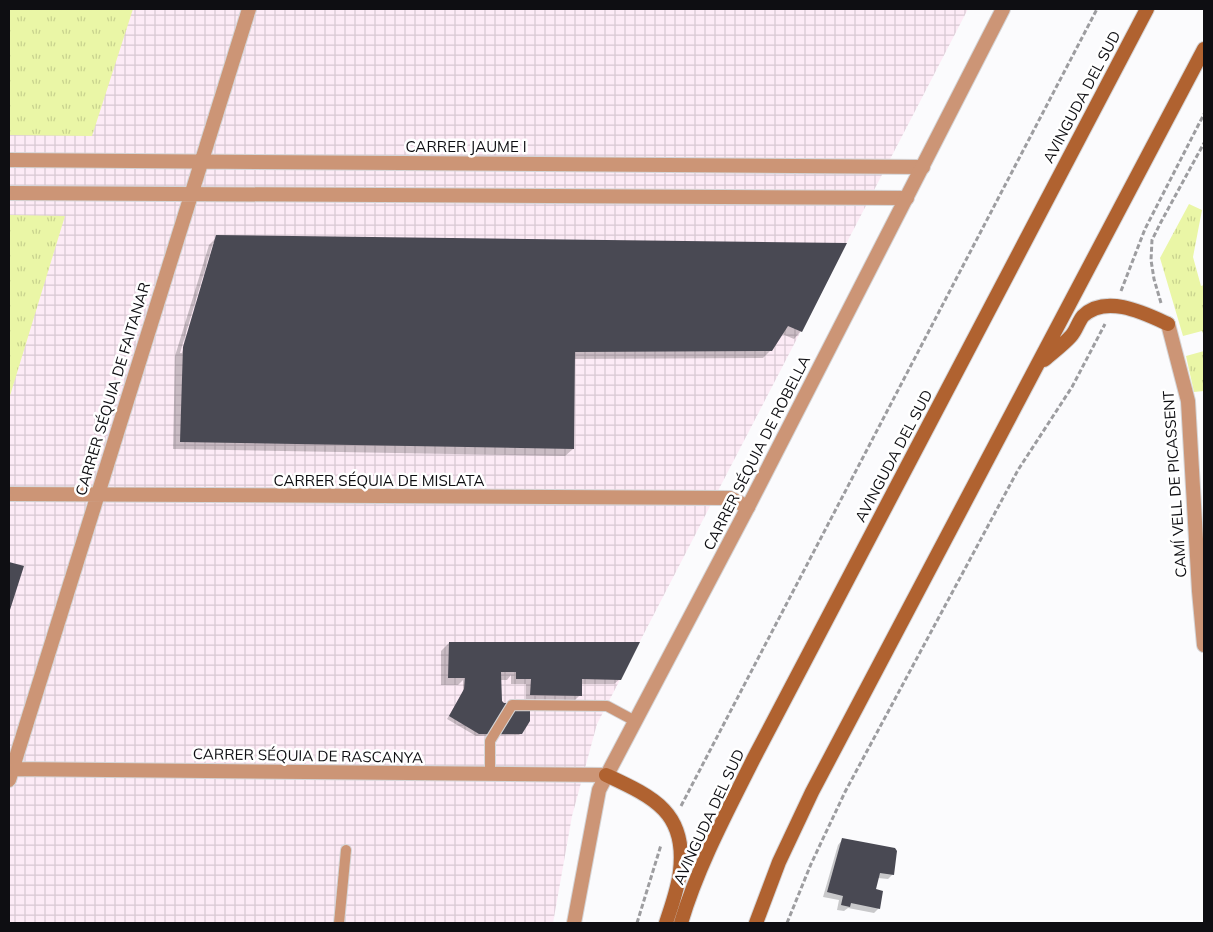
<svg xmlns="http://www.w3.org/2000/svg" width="1213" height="932" viewBox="0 0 1213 932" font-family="Mulish,sans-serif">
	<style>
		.industrial { fill: url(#industrial-grid) }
		.grass { fill: url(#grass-tufts) }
		.shadow { fill: #0003; fill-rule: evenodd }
		.building { fill: #494953 }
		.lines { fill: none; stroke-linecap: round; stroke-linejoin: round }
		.service-casing { stroke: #d5d5d7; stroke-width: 12 }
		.minor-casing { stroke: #d5d5d7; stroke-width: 16 }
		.tertiary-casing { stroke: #d5d5d7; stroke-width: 16 }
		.secondary-casing { stroke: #d5d5d7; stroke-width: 16 }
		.path { stroke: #9d9da0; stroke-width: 3; stroke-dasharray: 5 2.5; stroke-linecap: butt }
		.service { stroke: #cc9576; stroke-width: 10 }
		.minor { stroke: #cc9576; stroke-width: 14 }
		.tertiary { stroke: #cc9576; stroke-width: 14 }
		.secondary { stroke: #b06230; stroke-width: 14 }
		.labels { text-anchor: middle; stroke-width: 5; stroke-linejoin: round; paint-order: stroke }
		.street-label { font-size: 15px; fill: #0e0e12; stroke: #fff }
	</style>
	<defs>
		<pattern id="industrial-grid" width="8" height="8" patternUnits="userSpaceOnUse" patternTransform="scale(1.25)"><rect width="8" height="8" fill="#fdebf6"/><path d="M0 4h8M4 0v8" fill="none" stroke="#d8c8d2"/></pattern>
		<pattern id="grass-tufts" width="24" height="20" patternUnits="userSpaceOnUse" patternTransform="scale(1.25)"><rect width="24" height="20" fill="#eaf6a6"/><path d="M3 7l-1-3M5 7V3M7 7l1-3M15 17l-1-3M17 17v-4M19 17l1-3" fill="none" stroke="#c8d28e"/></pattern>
	</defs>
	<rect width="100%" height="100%" fill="#fbfbfd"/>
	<path class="industrial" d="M9,9H968L597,724L572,816L553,923H9Z"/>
	<path class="grass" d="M9,9H133L92,136L9,135Z
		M1189,204L1202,210L1193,257L1201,286L1204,285V336L1202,331L1183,336L1160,258Z
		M9,215L65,216L9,399Z
		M1204,351V391L1194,392L1186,356Z"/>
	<path class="shadow" d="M217,237L844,244L801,331L794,339L782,334L771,350L763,358L574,359L573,449L565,456L173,449L175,356L209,245ZM213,243H215L182,353H180Z
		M449,643L620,679L614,684H581L580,695L575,700L526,699V684H511V675L507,680H500L501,702L521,733L519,735L476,736L447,719L463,692V680L458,685H441V651Z
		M843,839L893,874L888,879L878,878L874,890L879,908L874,913L848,908L844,911L837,910L839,900L823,897L838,845Z"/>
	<path class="building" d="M216,235L847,243L802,332L788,326L772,351L575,352L574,449L180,442L183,347Z
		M9,562L24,566L9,613Z
		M449,642H640L621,680L582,679V696L530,695L531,679H516V672H501L502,701L504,703H522L530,710V721L522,734H479L449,716L464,689L465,678H448Z
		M842,838L895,848L897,851L894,875L880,873L876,889L883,891L880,909L851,903L850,907L841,905L843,896L827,892Z"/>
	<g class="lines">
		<defs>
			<path id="service" d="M490,774V741L512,705L607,706L635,721
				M339,923L346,850"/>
			<path id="minor" d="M9,160L923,167
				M9,193L907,198
				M9,494L730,498L748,507
				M9,769L606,775
				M9,780L249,9"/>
			<path id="tertiary" d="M1168,324L1188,401L1199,591L1204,645
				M574,923L599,790L748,507L1003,9"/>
			<path id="secondary" d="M1044,360C1053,352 1063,345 1071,336C1076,331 1078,322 1083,316C1106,294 1144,313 1168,324
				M606,775C653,797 687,812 680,871C678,889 671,907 666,923
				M681,923C698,866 727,812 754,758L1147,9
				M756,923L779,862L812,792L1204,49"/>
		</defs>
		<use href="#service" class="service-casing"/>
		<use href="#minor" class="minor-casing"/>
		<use href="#tertiary" class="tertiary-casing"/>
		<use href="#secondary" class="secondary-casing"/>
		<path class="path" d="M1121,291L1145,229L1204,114
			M1161,303L1154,279L1151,260L1152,240L1161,222L1204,143
			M681,806L1097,9
			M637,923L661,845
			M787,923L811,864L845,792L1018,470L1072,387L1105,324"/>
		<use href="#service" class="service"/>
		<use href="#minor" class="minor"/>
		<use href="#tertiary" class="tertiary"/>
		<use href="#secondary" class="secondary"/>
	</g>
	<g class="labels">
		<g class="street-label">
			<text transform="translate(1082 97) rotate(-62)" y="5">AVINGUDA DEL SUD</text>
			<text x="466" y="152">CARRER JAUME I</text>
			<text transform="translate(113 389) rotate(-73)" y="5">CARRER SÉQUIA DE FAITANAR</text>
			<text transform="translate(757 453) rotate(-63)" y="5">CARRER SÉQUIA DE ROBELLA</text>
			<text transform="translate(894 456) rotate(-62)" y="5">AVINGUDA DEL SUD</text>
			<text x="379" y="486">CARRER SÉQUIA DE MISLATA</text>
			<text transform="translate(1175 484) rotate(-94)" y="5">CAMÍ VELL DE PICASSENT</text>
			<text transform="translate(308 756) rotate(1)" y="5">CARRER SÉQUIA DE RASCANYA</text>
			<text transform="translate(709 817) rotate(-65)" y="5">AVINGUDA DEL SUD</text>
		</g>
	</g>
	<rect width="1213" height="932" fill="none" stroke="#0e0e12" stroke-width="20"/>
</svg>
